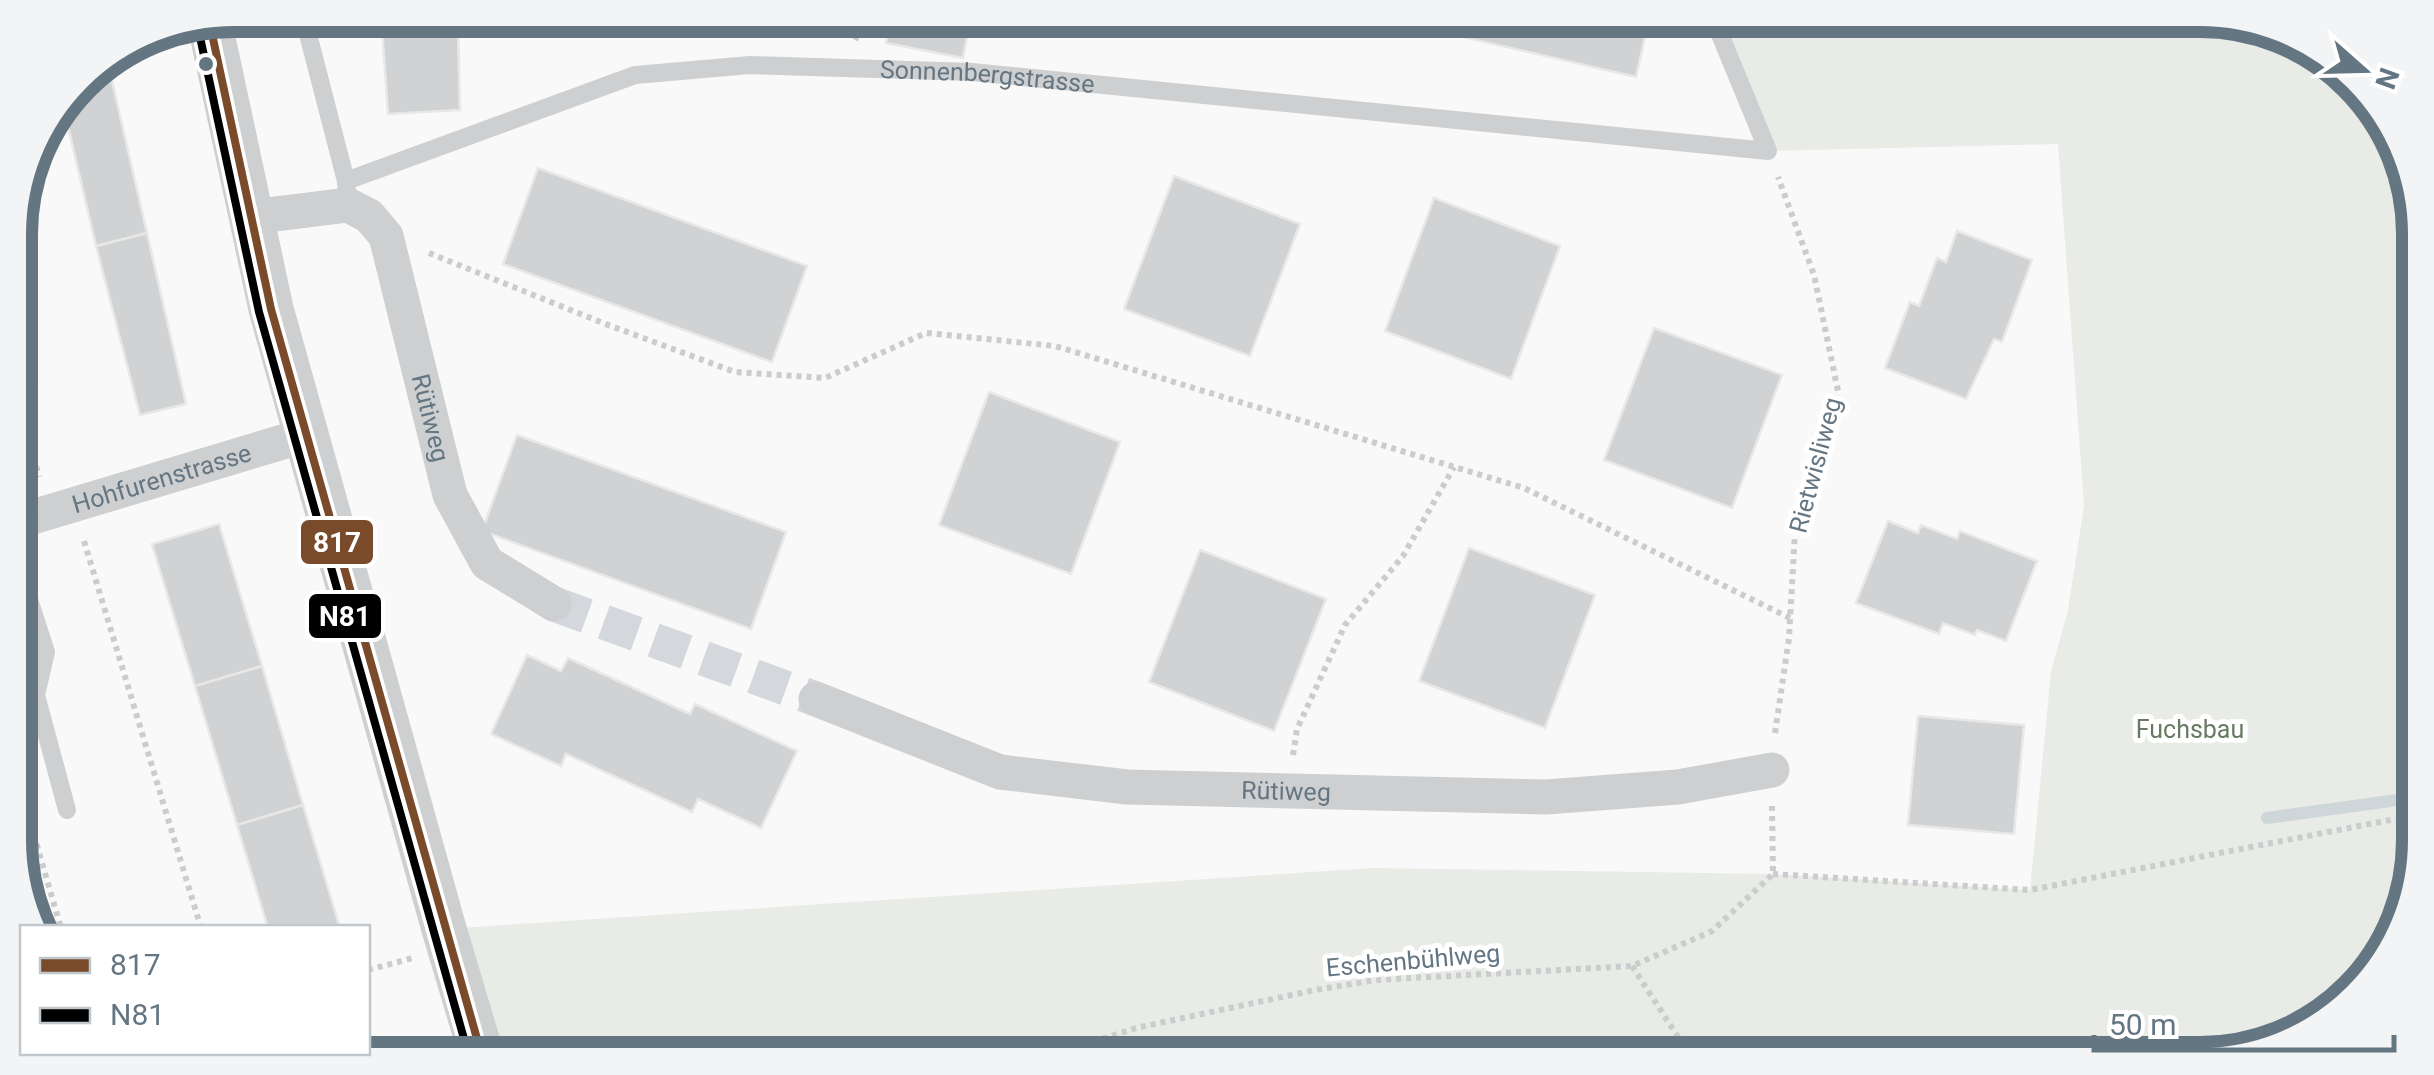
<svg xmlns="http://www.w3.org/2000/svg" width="2434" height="1075" viewBox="0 0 2434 1075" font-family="Roboto,sans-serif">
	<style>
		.green { fill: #e8ebe6 }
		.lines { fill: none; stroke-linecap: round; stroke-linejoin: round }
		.stream { stroke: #ced6d9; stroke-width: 12 }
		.building { fill: #d0d2d3; stroke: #e8e8e8; stroke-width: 2.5 }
		.minor-tunnel { stroke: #d4d8dc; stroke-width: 35; stroke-dasharray: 35 18; stroke-linecap: butt }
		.path { stroke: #cbcccd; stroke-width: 6; stroke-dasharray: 5 5; stroke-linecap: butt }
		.service { stroke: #cecfd0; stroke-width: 18 }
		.minor { stroke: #cecfd0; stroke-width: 35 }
		.tertiary { stroke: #cecfd0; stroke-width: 45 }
		.bus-1-casing { stroke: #fff; stroke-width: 15 }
		.bus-2-casing { stroke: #fff; stroke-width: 15 }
		.bus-1 { stroke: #7a4b2a; stroke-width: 8 }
		.bus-2 { stroke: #000; stroke-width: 8 }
		.bus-dot { fill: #657683; stroke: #fff; stroke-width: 4 }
		.labels { text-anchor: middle; stroke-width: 10; stroke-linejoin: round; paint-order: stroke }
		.street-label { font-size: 25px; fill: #657683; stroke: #fff }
		.park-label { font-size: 25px; fill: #687a64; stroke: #fff }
		.rim { fill: none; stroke: #657683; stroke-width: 12 }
		.line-badge { stroke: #fff; stroke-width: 4 }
		.badge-label { font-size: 28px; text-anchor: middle; font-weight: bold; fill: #fff }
	</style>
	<rect width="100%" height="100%" fill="#f9f9f9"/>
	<path class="green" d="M1712,15H2199L2284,32L2373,100L2417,205L2419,841L2402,925L2322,1023L2213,1060H483L444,929L1373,868L1773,874L2030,890L2051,672L2068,610L2084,506L2058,144L1768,151Z"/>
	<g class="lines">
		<path class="stream" d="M2267,818L2419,797"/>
	</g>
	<path class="building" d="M381,15H534L458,24L460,110L388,114Z
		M893,15H971L963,58L886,43Z
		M1368,15H1650L1636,77Z
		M107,59L147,233L96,246L63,105L89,70Z
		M538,168L807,266L772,362L503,264Z
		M1174,176L1300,224L1250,356L1124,309Z
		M1434,198L1560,246L1511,379L1385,331Z
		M1957,231L2032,260L2002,342L1994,339L1966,399L1885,368L1910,302L1919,306L1937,258L1946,262Z
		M147,233L186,404L140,415L96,246Z
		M1654,328L1782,375L1732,508L1604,460Z
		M989,392L1120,442L1071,574L939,525Z
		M517,435L786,532L751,629L482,531Z
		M1888,521L1918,533L1921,525L1957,539L1960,531L2037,561L2006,641L1977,630L1975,635L1943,623L1939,634L1856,603Z
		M219,524L262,666L195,686L152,544Z
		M1469,548L1595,595L1545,728L1419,681Z
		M1200,550L1326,599L1274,731L1149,682Z
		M527,655L561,671L568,658L690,714L695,704L797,751L761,828L698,799L692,812L566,754L561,766L491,734Z
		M262,666L303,805L237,825L195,686Z
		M1918,716L2024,725L2014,834L1908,825Z
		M303,805L340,928H268L237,825Z"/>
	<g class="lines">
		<path class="minor-tunnel" d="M554,604L816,699"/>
		<path class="path" d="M855,40L869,15
			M16,232L26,276L22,308L16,314
			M429,253L603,323L735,372L825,378L926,333L1055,346L1524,488L1790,618
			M16,389L39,477
			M84,541L201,928
			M1775,733L1789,638L1795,533L1838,391L1814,275L1778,177
			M1293,755L1297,729L1345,625L1403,556L1454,467
			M17,777L61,928
			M1772,806L1773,874
			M1773,874L2030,890L2395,819H2419
			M1632,966L1693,1060
			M368,970L413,958
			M1036,1060L1136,1028L1315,990L1376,980L1632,966L1712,931L1773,874"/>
		<g class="service">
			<path d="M303,15L346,181"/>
			<path id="s1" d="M348,205L346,181L635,75L750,65L972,72L1768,151L1712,15"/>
			<path d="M16,559L46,652L36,695L67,810"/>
		</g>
		<g class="minor">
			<path id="s2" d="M251,217L348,205L369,216L386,236L450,495L487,563L554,604"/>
			<path id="s3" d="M16,522L306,435"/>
			<path id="s4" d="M816,699L1000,772L1127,787L1546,797L1678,787L1772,770"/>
		</g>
		<path class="tertiary" d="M209,20L271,309L444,929L483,1060"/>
		<defs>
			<path id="bus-1" d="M209,20L271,309L483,1060"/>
			<path id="bus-2" d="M197,23L259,312L470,1060"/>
		</defs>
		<use href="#bus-1" class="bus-1-casing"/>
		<use href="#bus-2" class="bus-2-casing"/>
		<use href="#bus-1" class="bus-1"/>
		<use href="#bus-2" class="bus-2"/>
	</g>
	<circle class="bus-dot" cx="206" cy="64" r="9"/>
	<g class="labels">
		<g class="street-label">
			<text dy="9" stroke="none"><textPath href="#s1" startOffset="685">Sonnenbergstrasse</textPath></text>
			<text dy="9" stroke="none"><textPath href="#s2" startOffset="335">Rütiweg</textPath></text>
			<text transform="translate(1815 465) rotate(-75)" y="9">Rietwisliweg</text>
			<text dy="9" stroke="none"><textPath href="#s3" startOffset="152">Hohfurenstrasse</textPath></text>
			<text dy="9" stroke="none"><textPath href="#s4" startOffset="485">Rütiweg</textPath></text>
			<text transform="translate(1413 960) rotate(-5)" y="9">Eschenbühlweg</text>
		</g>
		<g class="park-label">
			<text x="2190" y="738">Fuchsbau</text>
		</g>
	</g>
	<path d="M0 0H2434V1075H0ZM234 32H2200A202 202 0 0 1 2402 234V840A202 202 0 0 1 2200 1042H234A202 202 0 0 1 32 840V234A202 202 0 0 1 234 32Z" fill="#f3f4f5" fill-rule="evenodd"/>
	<path class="rim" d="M234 32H2200A202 202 0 0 1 2402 234V840A202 202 0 0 1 2200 1042H234A202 202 0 0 1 32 840V234A202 202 0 0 1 234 32Z"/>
	<g class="line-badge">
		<rect x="299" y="518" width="76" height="48" rx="10" fill="#7a4b2a"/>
		<rect x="307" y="592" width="76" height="48" rx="10" fill="#000"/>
	</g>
	<g class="badge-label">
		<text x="337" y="552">817</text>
		<text x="345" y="626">N81</text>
	</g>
	<rect x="20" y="925" width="350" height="130" fill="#ffffff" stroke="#c1c8cd" stroke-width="2.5"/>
	<rect x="40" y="958" width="50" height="15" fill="#7a4b2a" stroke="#c1c8cd" stroke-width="2.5"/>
	<text x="110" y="975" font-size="30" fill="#657683">817</text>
	<rect x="40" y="1008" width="50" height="15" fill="#000000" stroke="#c1c8cd" stroke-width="2.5"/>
	<text x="110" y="1025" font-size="30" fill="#657683">N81</text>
	<g transform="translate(2364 70) rotate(110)" stroke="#ffffff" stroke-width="8" paint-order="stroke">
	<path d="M0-8L18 38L0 25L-18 38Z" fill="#657683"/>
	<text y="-15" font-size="28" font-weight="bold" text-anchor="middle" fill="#657683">N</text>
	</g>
	<path d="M2094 1035v15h300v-15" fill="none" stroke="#657683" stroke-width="5"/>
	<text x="2109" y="1035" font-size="30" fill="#657683" stroke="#ffffff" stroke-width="8" paint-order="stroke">50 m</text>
</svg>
